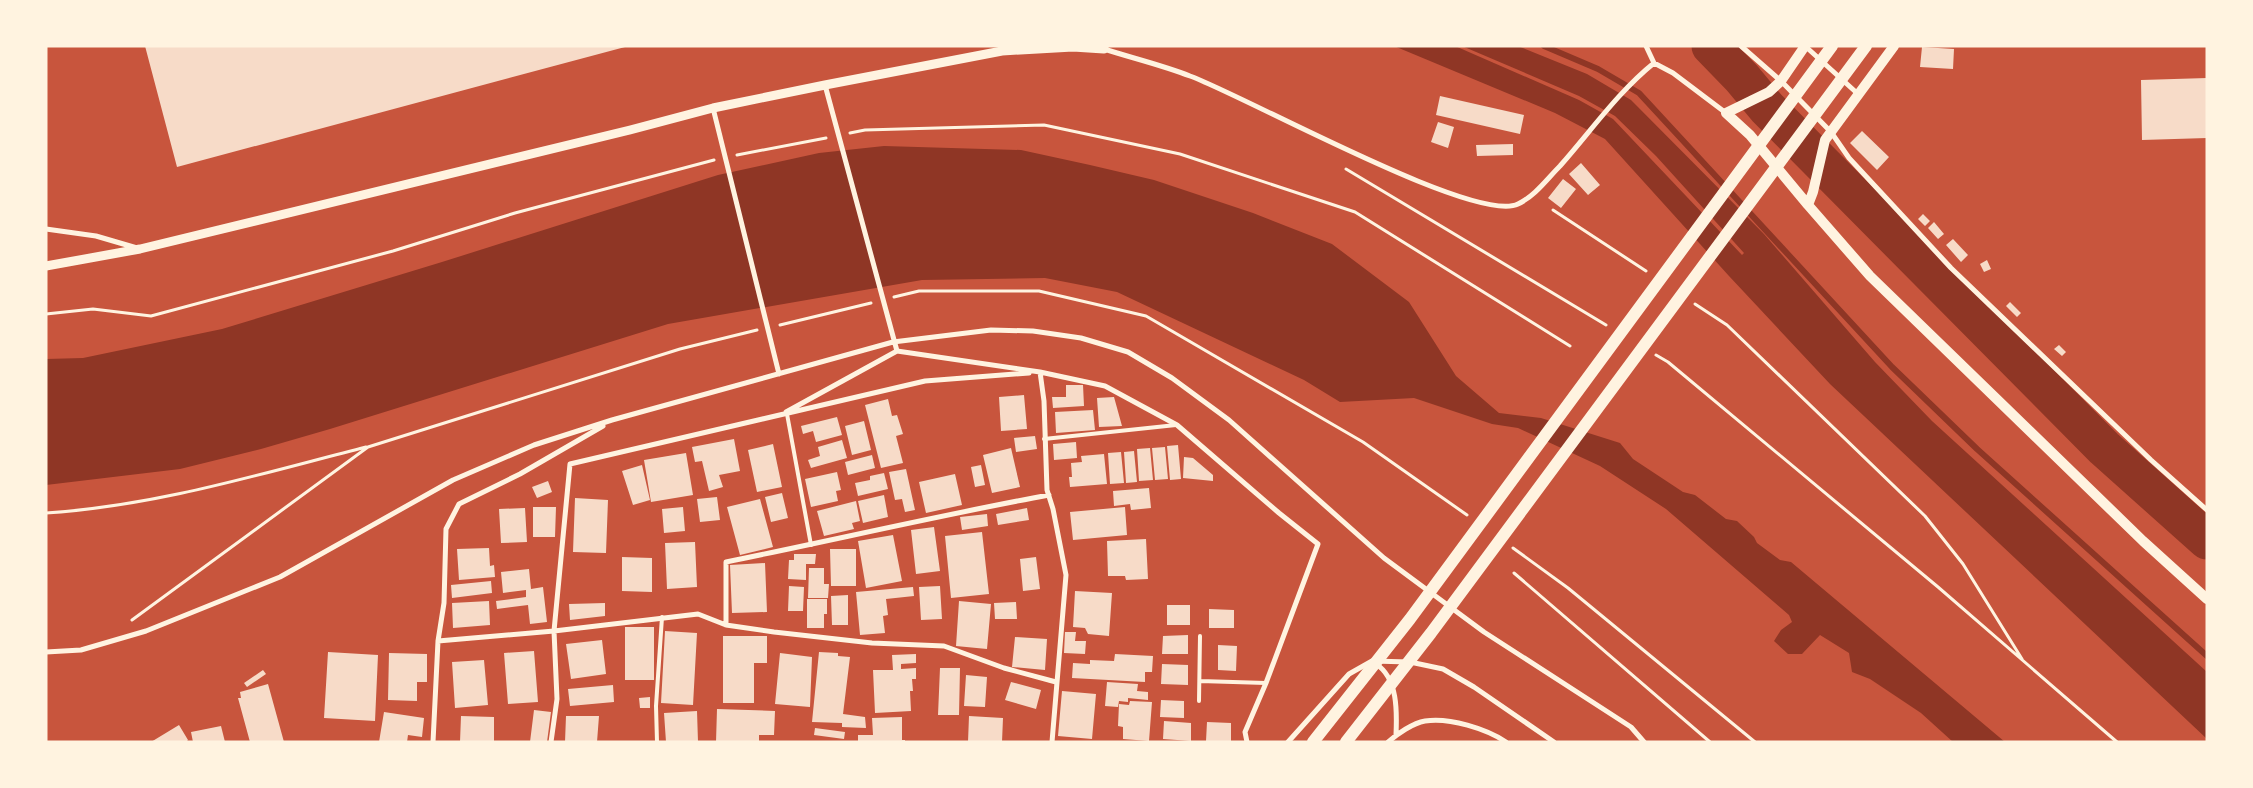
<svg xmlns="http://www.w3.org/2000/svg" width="2253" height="788" viewBox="0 0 2253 788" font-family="Ubuntu,sans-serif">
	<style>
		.water { fill: #8f3625 }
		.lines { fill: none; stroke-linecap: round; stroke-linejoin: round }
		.stream { stroke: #8f3625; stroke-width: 6 }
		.river { stroke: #8f3625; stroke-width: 39 }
		.building { fill: #f7dbc8 }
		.path { stroke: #fff3e0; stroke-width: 3 }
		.service { stroke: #fff3e0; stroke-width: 4 }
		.minor { stroke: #fff3e0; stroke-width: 5 }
		.tertiary { stroke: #fff3e0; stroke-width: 9 }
		.secondary { stroke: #fff3e0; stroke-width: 10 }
		.primary { stroke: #fff3e0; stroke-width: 12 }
	</style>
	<rect width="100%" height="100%" fill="#c8553d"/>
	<path class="water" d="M1394,46H1455L1579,100L1613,119L1742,255L1744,253L1656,156L1615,116L1579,96L1462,46H1518L1587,74L1631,100L1764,234L1875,362L1932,421L2207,672V739L1830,384L1729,276L1605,139L1555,113Z
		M884,146L1021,150L1090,165L1154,180L1253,213L1332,244L1409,302L1456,376L1499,413L1541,418L1620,443L1633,459L1683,492L1695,495L1726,519L1737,521L1754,537L1757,543L1780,560L1791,562L2005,742H1953L1921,713L1870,679L1852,672L1849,653L1820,635L1802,654H1788L1774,641L1781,630L1792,622L1789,615L1666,509L1600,466L1518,428L1492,424L1414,398L1340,402L1304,380L1117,292L1045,278L922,280L668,324L330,429L261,449L180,469L46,485V359L83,358L222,329L442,262L718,175L819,153Z"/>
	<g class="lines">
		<path class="stream" d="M1544,46L1598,69L1639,93L1892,367L1977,449L2207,656"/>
		<path class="river" d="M1711,46L1742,78L1767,108L2104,448L2207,540"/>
	</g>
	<path class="building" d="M145,46H625V47L177,167Z
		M1922,47L1954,49L1953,69L1920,67Z
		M2207,78V138L2142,140L2141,80Z
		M1440,96L1524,115L1520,134L1436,115Z
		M1438,122L1454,127L1448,148L1431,142Z
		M1862,131L1889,157L1877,170L1850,143Z
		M1513,144V155L1477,156L1476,145Z
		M1581,163L1600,185L1588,195L1569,174Z
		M1563,179L1576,189L1561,208L1548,198Z
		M1923,214L1930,221L1925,226L1918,219Z
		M1934,222L1944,234L1938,239L1928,228Z
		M1953,239L1968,255L1961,262L1946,245Z
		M1987,260L1991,269L1984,272L1980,264Z
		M2010,302L2021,313L2017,317L2006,306Z
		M2059,345L2066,352L2062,356L2054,349Z
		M1066,385H1083L1084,406L1053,408L1052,397H1066Z
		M1024,395L1027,429L1001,431L999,397Z
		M1114,397L1122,426L1099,427L1097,398Z
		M888,399L892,416L897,415L903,434L896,436L903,463L881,468L865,405Z
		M1093,410L1095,430L1056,433L1055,412Z
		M837,417L842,435L816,442L813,431L803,434L801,426Z
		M864,421L871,450L852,455L845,426Z
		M1035,436L1037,449L1016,452L1014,438Z
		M734,439L740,471L719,475L723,487L709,491L702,461L695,462L692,447Z
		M842,440L847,458L811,468L808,460L820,456L818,447Z
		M1076,442L1077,458L1054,460L1053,444Z
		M773,444L782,487L757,492L748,450Z
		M1178,445L1181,479L1170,480L1167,446Z
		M1165,447L1168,479L1155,480L1152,448Z
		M1011,448L1020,487L992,493L983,455Z
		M1150,448L1153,480L1139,481L1137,449Z
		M1134,451L1137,482L1126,483L1124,452Z
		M1121,452L1124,483L1110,484L1108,453Z
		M686,453L693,495L651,502L644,460Z
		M1104,454L1107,484L1070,487L1069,477H1072L1071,463L1082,462L1081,456Z
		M872,455L875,468L848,475L845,462Z
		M1184,457L1193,458L1213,475V481L1183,478Z
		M642,465L650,500L633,505L622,471Z
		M981,465L985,485L975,487L971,467Z
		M906,469L915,510L905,512L902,499L895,500L889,472Z
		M837,472L841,490L836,491L838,501L811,507L805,479Z
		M884,473L888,489L858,496L855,483L870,480V476Z
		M955,474L962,505L926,513L919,482Z
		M548,481L552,492L537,498L532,487Z
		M1149,488L1151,508L1131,510L1130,504L1114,506L1113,491Z
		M782,493L788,518L771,522L765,497Z
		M884,495L888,517L863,523L858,501Z
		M717,497L720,520L700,522L697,499Z
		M575,498L608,500L606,553L573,552Z
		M760,499L773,547L740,555L727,507Z
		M856,501L860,521L852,523L854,529L824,536L817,511Z
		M533,507H556L555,537H533Z
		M683,507L685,531L664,533L662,509Z
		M1125,507L1127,535L1073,540L1070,512Z
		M525,508L527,542L501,543L499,509Z
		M1027,508L1029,520L998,525L996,514Z
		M987,514L988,526L962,530L960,517Z
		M934,527L940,571L916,574L911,530Z
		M982,532L989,594L951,598L945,536Z
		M893,535L902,581L866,588L858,541Z
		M1146,539L1148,579L1126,580L1125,576H1108L1107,541Z
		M695,542L697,587L667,589L665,543Z
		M489,548L490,566L494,565L495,577L459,580L457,549Z
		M830,549H856V586H831Z
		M794,554H816L815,564H806V580L788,579L789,560H794Z
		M622,557L652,558V592L622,591Z
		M1036,557L1040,589L1023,591L1020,559Z
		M765,563L767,612L732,613L730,565Z
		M809,568H824V584H829L828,598H808Z
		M529,569L531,589L543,587L547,622L530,624L528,605L497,609L496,601L526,597V590L503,593L501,572Z
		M491,581L492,593L452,598L451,585Z
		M789,586L804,587L803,611H788Z
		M940,586L942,619L921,620L919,587Z
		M913,587L914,596L886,599L888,615L883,616L885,633L860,635L856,592Z
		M1075,591L1112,593L1109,636L1088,634L1085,628L1073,627Z
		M848,595V625H832L831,596Z
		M807,599H827V614H824V628H807Z
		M489,601L490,625L453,628L452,603Z
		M959,601L991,604L987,649L956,646Z
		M1016,602L1017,619H995L994,603Z
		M605,603V616L570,620L569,604Z
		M1167,605H1190V625H1167Z
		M1209,609L1234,610V628H1209Z
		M625,627H654V680H625Z
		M665,631L697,633L693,705L661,703Z
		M1065,632H1076L1075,641H1086L1085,654L1064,653Z
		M1188,635V654H1162L1163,636Z
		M723,636H767V663H754V703H723Z
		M1015,637L1047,639L1045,670L1012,667Z
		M602,640L606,674L571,679L566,644Z
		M1218,645L1237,646L1236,671L1218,670Z
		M534,651L538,702L508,704L504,653Z
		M328,652L378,655L375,721L324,718Z
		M819,652L838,653V656L850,657L843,714L865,717L866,728L842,727V723L812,722Z
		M389,653L427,654V682H417V701L388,700Z
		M780,653L812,657L810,707L775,704Z
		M916,654V663L901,664V669L916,668V679H912L913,691H910L911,711L875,713L873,670H893L892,655Z
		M1115,654L1153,656L1152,672H1145V682L1072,678L1073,663L1090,664V660L1114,661Z
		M484,660L488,705L455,708L452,662Z
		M1162,664L1188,665V685L1161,684Z
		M940,668H960L959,715H938Z
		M263,670L266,674L247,687L244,683Z
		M966,675L987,677L985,707L964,706Z
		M1011,682L1041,690L1036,709L1005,700Z
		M1107,682L1138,684L1137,691L1148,692V700L1128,698V702L1119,701L1118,707L1105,706Z
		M268,684L284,742H250L238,698H241L240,692Z
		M613,685L614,702L570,706L568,689Z
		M1062,691L1096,694L1092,739L1058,736Z
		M650,697V708H640L639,698Z
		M1161,700L1184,701V718L1160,717Z
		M1130,701L1152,702L1149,741L1123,739V727L1118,726L1119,704L1129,705Z
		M717,709L775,711L774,735H759V742H716Z
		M534,710L551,712L547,742H530Z
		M697,711L698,742H666L664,713Z
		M384,712L424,718L422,737L408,735L407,742H379Z
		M461,716L494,717V742H460Z
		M566,716H599L597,742H565Z
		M969,716L1003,718L1002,742H968Z
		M902,717V740H905V742H858V735H873L872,718Z
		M1164,721L1191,723V741L1163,739Z
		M1207,722L1231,723V742L1206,741Z
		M179,725L188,740L186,742H151Z
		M221,726L225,742H193L191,732Z
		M815,728L845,732L844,739L814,735Z"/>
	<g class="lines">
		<path class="path" d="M850,133L865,130L1044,125L1180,154L1355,212L1570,346
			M737,155L826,138
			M1346,169L1606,325
			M1553,210L1646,271
			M894,297L919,291H1039L1146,316L1363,442L1467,515
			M1695,304L1727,325L1925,516L1963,564L2022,659
			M46,314L93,309L151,316L393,251L515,213L714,160
			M780,325L871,303
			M1656,355L1668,362L1938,587L2117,742
			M46,513C156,506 260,474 366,447
			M1513,548L1568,588L1755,742
			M1514,573L1710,742
			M132,620L368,447L680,349L757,330"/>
		<path class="service" d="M787,414L811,545
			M1044,439L1176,425
			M1200,681L1266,683
			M1199,701L1200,636
			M657,742L656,706L662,617"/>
		<path class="minor" d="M1646,46L1654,63
			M1741,46L1781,81L1831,132L1849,158L1951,268L2151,460L2207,510
			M1805,46L1858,94
			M1104,49C1132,58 1162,65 1190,76C1245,96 1476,225 1518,204C1535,196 1547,179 1560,166C1591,131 1618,92 1654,63L1673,73L1726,113
			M825,85L897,351L1040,372L1105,386L1177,425L1279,513L1318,544L1266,683L1245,732L1247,742
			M713,108L779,374
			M46,229L96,236L137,248
			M1040,372L1044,401L1047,490L1053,509L1066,575L1052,742
			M786,412L897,351
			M726,625V562C834,540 941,515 1049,495
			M438,641L444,603L446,529L459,504L520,474L603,426
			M46,652L81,650L146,631L280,577L453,480L534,445L612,420L893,342L991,330L1033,331L1081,338L1128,352L1172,378L1229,420L1384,558L1484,632L1631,727L1644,742
			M1376,664C1398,678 1397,712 1396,735
			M433,742L438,641L554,631L698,614L726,625L774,632L872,643L944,646L1004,668L1056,682
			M551,742L557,699L554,631L570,464L925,381L1029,373
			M1288,742L1349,674L1372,661L1410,662L1443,669L1474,687L1554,742
			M1388,742C1397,734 1413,723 1425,721C1449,717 1487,729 1506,742"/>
		<path class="tertiary" d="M46,266L140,249L630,130L713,108L825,85L1002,51L1073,47L1104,49V46"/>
		<path class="secondary" d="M1805,46L1781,81L1769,92L1726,113L1750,135L1808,205L1870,276L2143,541L2207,599
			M1808,205L1813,192L1825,140L1894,46"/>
		<path class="primary" d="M1313,742L1410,619L1832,46
			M1346,742L1431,633L1866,46"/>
	</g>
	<rect width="2253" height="788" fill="none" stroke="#fff3e0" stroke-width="95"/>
</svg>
